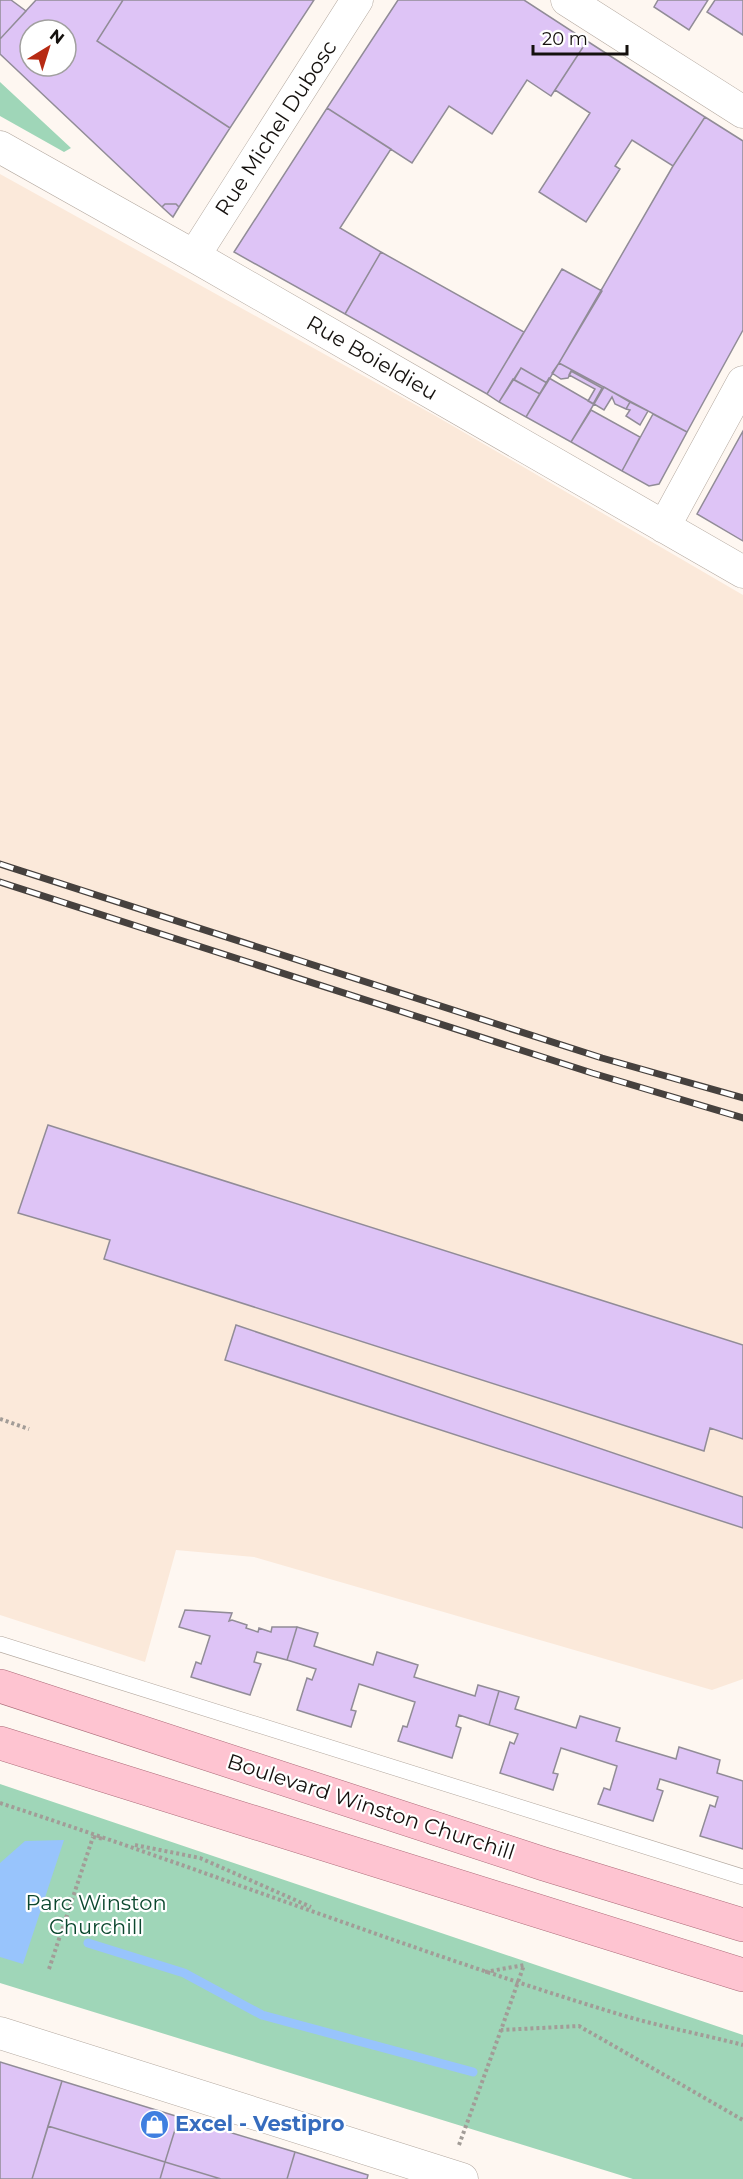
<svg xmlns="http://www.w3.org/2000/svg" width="743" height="2179" viewBox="0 0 743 2179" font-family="Montserrat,sans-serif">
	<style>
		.built { fill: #fbe9da }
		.green { fill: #9fd6b8 }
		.water { fill: #98c4fc }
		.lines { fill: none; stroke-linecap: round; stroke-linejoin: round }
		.stream { stroke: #98c4fc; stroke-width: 9 }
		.building { fill: #dec4f6; stroke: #918c97; stroke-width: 1.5; fill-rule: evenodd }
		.lane-casing { stroke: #b3a89f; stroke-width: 16 }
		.street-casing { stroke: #b3a89f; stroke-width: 33 }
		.primary-casing { stroke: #ac6b79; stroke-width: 34 }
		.path { stroke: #a29c97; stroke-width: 4; stroke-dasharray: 3 3; stroke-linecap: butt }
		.lane { stroke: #fff; stroke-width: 15 }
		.street { stroke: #fff; stroke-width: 32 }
		.primary { stroke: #fec4d1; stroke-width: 33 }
		.rail-casing { stroke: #46413e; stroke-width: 7 }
		.rail { stroke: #fff; stroke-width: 4.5; stroke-dasharray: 14; stroke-linecap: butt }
		.labels { text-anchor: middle; stroke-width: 4.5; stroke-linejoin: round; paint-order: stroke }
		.street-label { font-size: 21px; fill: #15110e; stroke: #fff }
		.park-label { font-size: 21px; fill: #0c482f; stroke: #fff }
		.shop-label { font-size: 21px; font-weight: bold; fill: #366cbe; stroke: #fff; text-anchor: start }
	</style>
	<rect width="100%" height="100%" fill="#fef7f1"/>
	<path class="built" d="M0,174L434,415L743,595V1679L712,1690L254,1557L176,1550L145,1662L0,1615Z"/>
	<path class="green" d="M0,82L71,148L64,152L0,116Z
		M0,1784L743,2035V2179H633L0,1983Z"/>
	<path class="water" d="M64,1840L23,1964L0,1957V1863L25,1841Z"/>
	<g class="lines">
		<path class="stream" d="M88,1943L184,1973L262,2015L473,2072"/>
	</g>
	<path class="building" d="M0,0H11L26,11L0,39Z
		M36,0H123L97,41L230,128L179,207L176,204H165L162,207L0,54V39ZM30,30H66V66H30Z
		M123,0H314L230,128L97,41Z
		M398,0H524L587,41L551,96L527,80L492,134L449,106L412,163L327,108Z
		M658,0H708L689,30L654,7Z
		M715,0H743V35L707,12Z
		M587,41L705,117L673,166L632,140L615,166L620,169L586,222L539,192L590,113L555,90Z
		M327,108L391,149L340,228L381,252L345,314L234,252Z
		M705,117L743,141V330L687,432L559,363L673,166Z
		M165,204H176L179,207L173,217L162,207Z
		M381,252L524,332L487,394L345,314Z
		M562,269L602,291L547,383L521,368L499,402L487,394Z
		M559,363L572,370L568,378L561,379L552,373Z
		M521,368L547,383L540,394L514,380Z
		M571,371L602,388L593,404L588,401L595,389L569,375Z
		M549,378L594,404L571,442L526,417Z
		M513,379L540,394L526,417L499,402Z
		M604,387L630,402L626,409L615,404L612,397L604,410L594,404Z
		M630,402L648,411L640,425L626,416L630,410L626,409Z
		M591,410L640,437L622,471L571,442Z
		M653,414L687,432L659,484L649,486L622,471Z
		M743,431V541L697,514Z
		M48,1125L743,1345V1439L710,1428L704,1451L104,1259L110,1240L18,1213Z
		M236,1325L743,1497V1528L225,1360Z
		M185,1610L232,1613L229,1621L232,1620L247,1625L246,1628L258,1632L259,1628L271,1632L272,1627H297L287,1660L257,1652L254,1662L261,1664L250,1695L191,1677L196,1662L201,1664L210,1636L179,1627Z
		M297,1627L318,1633L314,1646L373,1665L377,1652L418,1665L414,1677L475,1696L478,1685L499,1691L489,1725L459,1715L456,1726L461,1728L452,1758L398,1741L403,1726L407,1727L415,1702L359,1684L351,1710L356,1711L351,1727L297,1710L307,1678L312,1680L316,1669L287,1660Z
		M499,1691L519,1697L515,1709L576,1728L580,1716L620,1728L616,1741L676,1759L679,1747L720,1760L717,1773L743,1781V1849L700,1836L710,1805L715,1807L718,1797L660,1779L657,1789L663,1791L653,1821L598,1804L604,1788L610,1790L617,1766L561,1748L553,1773L558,1774L553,1790L500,1773L510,1742L514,1744L518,1734L489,1725Z
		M0,2062L62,2081L32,2179H0Z
		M62,2081L179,2117L165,2162L48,2126Z
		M179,2117L295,2152L287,2179H221L165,2162Z
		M48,2126L165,2162L160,2179H32Z
		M295,2152L368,2175L367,2179H287Z
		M165,2162L221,2179H160Z"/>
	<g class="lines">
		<defs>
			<path id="lane" d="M0,1644L743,1877"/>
			<path id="street" d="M567,0L743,112
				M0,147L194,256L743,572
				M194,256L357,0
				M664,527L743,382
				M0,2033L462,2179"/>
			<path id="primary" d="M0,1686L544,1864L743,1925
				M0,1743L743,1975"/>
		</defs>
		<use href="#lane" class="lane-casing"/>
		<use href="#street" class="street-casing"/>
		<use href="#primary" class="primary-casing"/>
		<path class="path" d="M0,1419L29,1429
			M0,1803C206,1870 408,1950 615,2013C657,2026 701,2034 743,2045
			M93,1837L104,1839
			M135,1845L200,1858L311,1907
			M49,1969L93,1837
			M485,1972L524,1965L501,2030L579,2026L743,2120
			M459,2145L501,2030"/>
		<use href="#lane" class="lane"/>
		<use href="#street" class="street"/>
		<use href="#primary" class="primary"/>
		<defs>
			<path id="rail" d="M0,864L602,1058L743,1098
				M0,882L592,1073L743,1118"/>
		</defs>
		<use href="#rail" class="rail-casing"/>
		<use href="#rail" class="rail"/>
	</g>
	<defs>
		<symbol id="shop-disc" viewBox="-11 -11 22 22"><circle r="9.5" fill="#3f7fe0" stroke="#fff"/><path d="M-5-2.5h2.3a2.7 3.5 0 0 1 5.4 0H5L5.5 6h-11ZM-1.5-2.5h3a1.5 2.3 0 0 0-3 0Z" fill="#fff"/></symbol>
	</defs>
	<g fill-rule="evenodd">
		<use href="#shop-disc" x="138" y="2108" width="33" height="33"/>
	</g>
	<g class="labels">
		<g class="street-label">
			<text transform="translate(276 128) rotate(-57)" y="7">Rue Michel Dubosc</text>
			<text transform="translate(372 358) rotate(30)" y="7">Rue Boieldieu</text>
			<text transform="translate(371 1807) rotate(18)" y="7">Boulevard Winston Churchill</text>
		</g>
		<g class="park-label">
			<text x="96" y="1910">Parc Winston<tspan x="96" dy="24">Churchill</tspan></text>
		</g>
		<g class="shop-label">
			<text x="175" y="2131">Excel - Vestipro</text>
		</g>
	</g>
	<g transform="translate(48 48) rotate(38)"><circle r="28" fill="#ffffff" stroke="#a1a09f" stroke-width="1.5"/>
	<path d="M0-4.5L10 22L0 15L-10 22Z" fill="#b72a13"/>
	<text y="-9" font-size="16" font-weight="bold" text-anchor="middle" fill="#15110e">N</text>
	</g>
	<path d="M533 45v9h94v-9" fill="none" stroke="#15110e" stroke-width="3"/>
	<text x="542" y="45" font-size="18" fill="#15110e" stroke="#ffffff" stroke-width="4.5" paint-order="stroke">20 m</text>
</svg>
